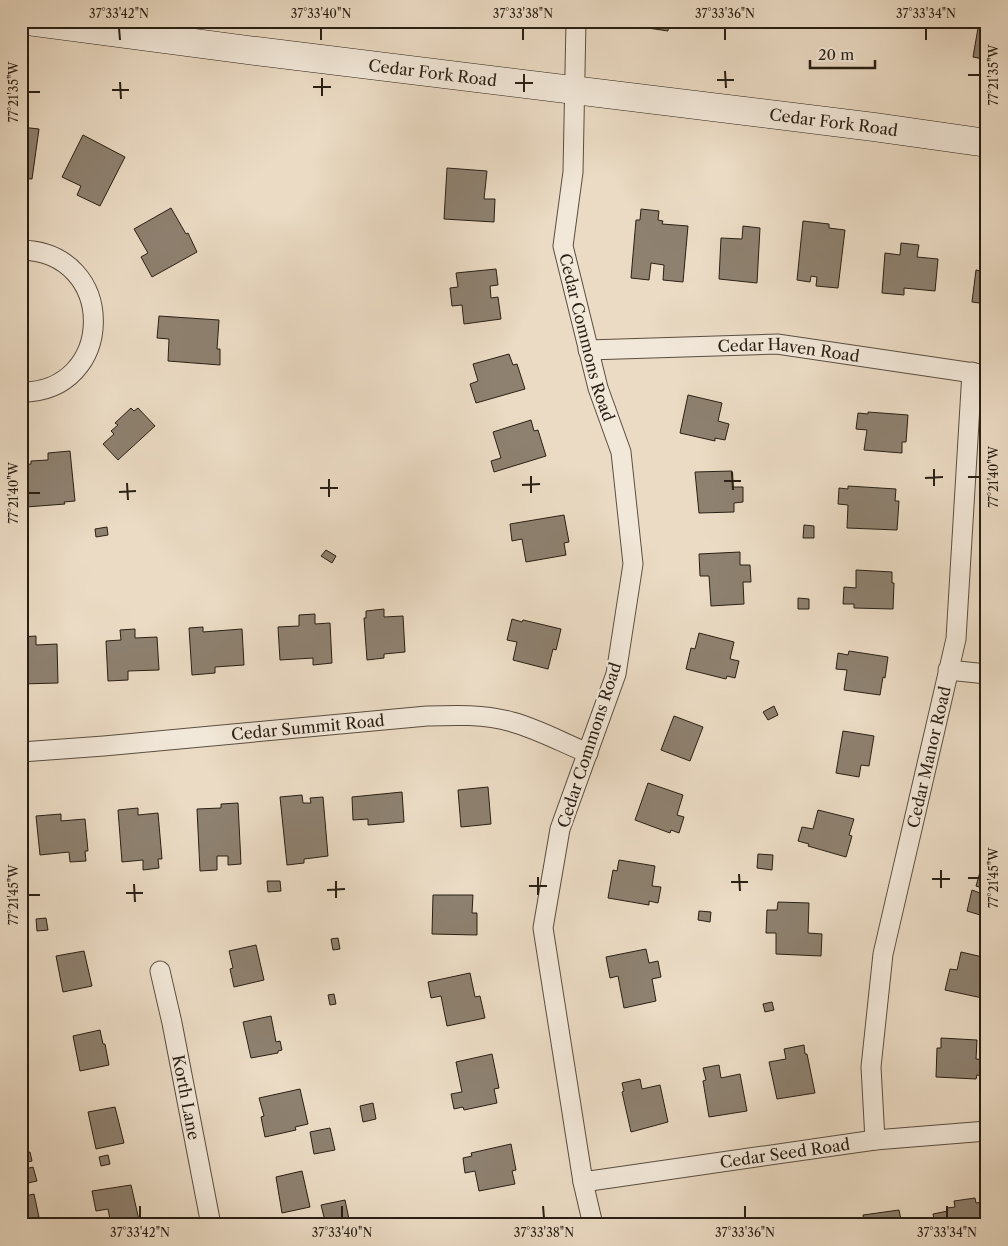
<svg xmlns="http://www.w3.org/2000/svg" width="1008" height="1246" viewBox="0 0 1008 1246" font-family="'Libre Caslon Text',serif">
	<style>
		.building { fill: #8e8170; stroke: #291f14 }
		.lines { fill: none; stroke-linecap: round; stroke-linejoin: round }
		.street-casing { stroke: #5a4e40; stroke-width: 21 }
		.secondary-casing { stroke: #291f14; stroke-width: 29 }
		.street { stroke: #f2e8d9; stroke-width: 19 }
		.secondary { stroke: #f2e8d9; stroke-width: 28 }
		.ticks { fill: none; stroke: #291f14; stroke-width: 2 }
		.labels { text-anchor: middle; stroke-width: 4.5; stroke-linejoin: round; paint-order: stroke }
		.street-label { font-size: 16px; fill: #291f14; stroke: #f2e8d9 }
		.neatline { fill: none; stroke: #291f14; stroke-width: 2 }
		.ticks-label { font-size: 12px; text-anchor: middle; fill: #291f14 }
	</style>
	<rect width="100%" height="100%" fill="#ebdbc4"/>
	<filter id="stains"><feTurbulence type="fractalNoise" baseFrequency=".004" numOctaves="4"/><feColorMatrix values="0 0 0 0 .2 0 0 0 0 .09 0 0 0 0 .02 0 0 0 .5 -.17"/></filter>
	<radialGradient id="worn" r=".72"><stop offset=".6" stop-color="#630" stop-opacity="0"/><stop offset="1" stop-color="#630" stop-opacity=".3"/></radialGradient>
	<path class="building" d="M641,21H669L668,31L641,27Z
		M810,21H844L843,25L829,23L828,28L810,27Z
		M978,28L987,30V63L983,62V59L973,57Z
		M21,127L39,129L32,179L21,178Z
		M83,135L125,157L100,206L77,195L81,186L62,177Z
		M447,168L487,171L484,199H495L494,222L444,219Z
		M171,208L186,234L188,233L197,252L152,277L141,257L148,253L134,229Z
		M641,209L659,211L658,220L663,221L662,224L688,226L683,282L663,280L664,265L651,263L649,280L631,278L636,220H640Z
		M803,221L829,224V228L845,230L838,288L816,286L817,277L811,276L810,282L797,280Z
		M743,226L760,228L757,283L719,279L721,238L742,239Z
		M901,243L919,245L917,257L938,259L935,291L904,288V295L882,293L885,253L900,255Z
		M496,269L498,285L490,286L491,298L498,297L501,319L464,324L462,305L452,306L450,288L458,287L456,273Z
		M976,270L987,272V304L972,302Z
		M159,316L219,320L217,349H220V365L168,361L169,339L157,338Z
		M509,354L513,365L517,364L525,389L476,403L470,384L478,381L473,364Z
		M688,395L722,403L718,421L729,424L725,440L715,438V441L680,433Z
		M131,408L134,411L138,408L155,426L118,460L103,444L114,434L111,431L118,425L115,423Z
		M868,412L908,415L906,442H902V453L864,450L867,430L856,429L858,413L868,414Z
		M531,420L534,431L538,430L546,456L494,472L491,461L501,458L493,432Z
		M70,451L75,501L64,502L65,504L26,507L22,465L31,464V461L48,460V453Z
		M732,471L733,487H743V502L734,503V512L699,513L695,472Z
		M848,486L896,489L895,501H899L897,530L847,528L848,505L838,504L839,488L848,489Z
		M564,515L569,542L564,543L566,555L526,562L522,539L512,541L510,524Z
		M804,525L814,526V538H803Z
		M107,527L108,535L96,537L95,529Z
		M326,550L336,556L332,563L321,556Z
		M740,552V565H750L751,582H743L744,604L711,606L709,576H700L699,554Z
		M856,570L892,572V583H894L893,609L854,608V604H843L844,587L856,588Z
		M798,598L809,599V609H798Z
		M384,609V617L403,616L405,652L384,654V658L367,660L364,618H366V611Z
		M315,614V624L330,623L332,663L313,665V658L280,660L278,627L299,626V615Z
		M512,619L522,622L523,620L561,629L556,650L553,649L548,669L513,660L517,642L507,640Z
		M203,627V632L242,629L244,665L215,667V673L192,675L189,628Z
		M135,629V638L157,637L159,670L128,671V680L108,681L106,641L121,640L120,630Z
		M699,633L734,642L730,659L739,661L735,678L727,676L726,679L686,669L691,648L695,649Z
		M36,636V645L57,644L58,683L21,684V637Z
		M849,651L888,657L885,678L883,677L880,695L844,690L847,670L836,669L838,653L848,655Z
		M774,706L778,715L768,720L763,712Z
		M674,716L703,727L690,761L661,750Z
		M843,731L874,736L869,766L861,765L859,777L836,773Z
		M648,783L683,795L677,815L684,817L679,833L671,830L670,833L635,820Z
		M488,787L491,824L461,827L458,790Z
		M402,792L404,822L368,825V819L353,820L352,797Z
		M302,795L303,803H311L310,798L323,797L328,856L304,859V863L287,865L280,797Z
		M238,803L241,864L228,865V856H217V870L200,871L197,809L221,808V804Z
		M138,808V815L158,813L162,859H158L159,868L143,870V860L122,862L118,810Z
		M818,810L854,819L849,835L852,836L846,857L808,846L809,844L798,841L802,827L813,829Z
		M61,814V821L85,819L88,851H85L86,861L70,862L69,852L40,855L36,816Z
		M758,854L773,855L772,870L757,868Z
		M619,860L655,866L652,886L661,887L658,903L649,901V905L608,898L613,870L617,871Z
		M980,872L987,874V917L967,911L972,890L980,893L982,888L976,886Z
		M267,881H280L281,891L268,892Z
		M433,895H473L472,913H477V935L432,934Z
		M778,902L809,903L808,933L822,934L821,956L776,954V933H766L767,910H777Z
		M699,911L711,912L710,922L698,920Z
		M46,918L48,930L37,931L36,919Z
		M338,938L340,949L333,950L331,939Z
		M256,945L264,980L234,987L230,969L233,968L229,951Z
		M646,949L649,963L658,961L661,977L652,979L656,1001L624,1008L618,976L610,978L606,957Z
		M84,951L92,986L63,992L56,956Z
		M961,952L987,958V999L945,990L950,969L957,970Z
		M470,973L475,997L480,996L485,1018L447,1026L441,996L431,998L428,982Z
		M334,994L336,1004L330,1005L328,995Z
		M772,1002L774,1010L765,1012L763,1004Z
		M271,1016L276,1042L280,1041L282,1050L278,1051V1053L251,1058L243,1022Z
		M100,1030L103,1044H105L109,1065L80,1071L73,1036Z
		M941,1038L977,1040L976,1059L987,1060L985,1076L977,1075L976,1079L936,1077L937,1048H941Z
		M804,1045L805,1054H807L815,1093L777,1099L769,1062L786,1059L784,1049Z
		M492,1054L499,1088L494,1089L497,1103L464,1110L463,1107L454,1109L451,1094L462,1092L456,1062Z
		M719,1065L721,1078L740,1074L747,1111L709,1117L703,1081L706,1080L703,1068Z
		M640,1079L642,1089L660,1085L668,1122L631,1132L622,1092L624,1091L622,1083Z
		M300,1089L308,1124L295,1127L296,1130L265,1137L261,1117L264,1116L259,1098Z
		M373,1103L376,1119L363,1122L360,1106Z
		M115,1107L124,1143L96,1149L88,1112Z
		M330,1128L335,1150L314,1154L310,1132Z
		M511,1144L516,1170L512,1171L515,1184L479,1191L475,1171L465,1173L463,1158L472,1156L471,1153Z
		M30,1152L32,1161L23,1163L21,1154Z
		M108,1155L110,1164L101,1166L99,1157Z
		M33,1167L37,1181L28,1183L25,1169Z
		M302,1171L310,1207L282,1213L276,1177Z
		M131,1185L139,1220L119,1225H111L108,1209L96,1211L92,1191Z
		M34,1194L39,1217L26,1220L21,1197Z
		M975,1198L976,1203L984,1202L987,1225H935L933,1214L948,1211L947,1208L955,1207L954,1201Z
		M345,1200L350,1224L326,1225L321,1205Z
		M899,1210L902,1225H857L864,1224L863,1215Z
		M525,1219L526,1225H500Z"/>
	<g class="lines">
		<defs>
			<g id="street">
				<path id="s1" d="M576,21L573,172L563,246L598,388L621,452L633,564L616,674L560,829L543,928L583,1182L593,1225"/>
				<path d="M21,250C119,252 116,393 21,392"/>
				<path id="s2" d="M588,350L777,344L987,375"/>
				<path d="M948,670L987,674"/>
				<path id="s3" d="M21,752L104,746L427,716C455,715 485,714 512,722C538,729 563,743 588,753"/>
				<path id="s4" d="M160,971L172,1023L211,1225"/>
				<path id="s5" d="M875,1140L871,1067L883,954L956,639L972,372"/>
				<path id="s6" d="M583,1182L875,1140L987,1131"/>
			</g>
			<g id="secondary">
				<path id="s7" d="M28,21L256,51L874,127L987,143"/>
			</g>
		</defs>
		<use href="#street" class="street-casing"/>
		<use href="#secondary" class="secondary-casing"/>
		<use href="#street" class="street"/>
		<use href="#secondary" class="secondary"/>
	</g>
	<path class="ticks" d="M119,28L120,40M321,28V40M523,28V40M725,28V40M926,28V40M725,71L726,88M524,74V92M968,75H980M322,78V96M717,80H734M120,82L121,99M515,83H533M313,87H331M112,90H129M28,92H40M934,469V486M732,472L733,490M531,476V493M968,477H980M925,478L943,477M329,479V497M724,481H741M127,483L128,500M522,485L540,484M320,488H338M119,492L136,491M28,493H40M941,870V888M739,874L740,891M538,877V895M968,878H980M932,879H950M336,881V898M731,882H748M134,884L135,902M529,886H547M327,890L345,889M126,893H143M28,895H40M140,1206V1218M342,1206V1218M543,1206L544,1218M745,1206V1218M947,1206V1218"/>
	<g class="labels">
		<g class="street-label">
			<text dy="6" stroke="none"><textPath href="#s7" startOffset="408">Cedar Fork Road</textPath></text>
			<text dy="6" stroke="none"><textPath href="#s7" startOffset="812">Cedar Fork Road</textPath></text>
			<text dy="6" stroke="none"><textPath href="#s1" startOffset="320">Cedar Commons Road</textPath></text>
			<text dy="6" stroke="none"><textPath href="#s2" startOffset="201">Cedar Haven Road</textPath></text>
			<text dy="6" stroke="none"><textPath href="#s3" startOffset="288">Cedar Summit Road</textPath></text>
			<text transform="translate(589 745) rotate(-72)" y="6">Cedar Commons Road</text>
			<text dy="6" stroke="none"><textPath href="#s5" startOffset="389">Cedar Manor Road</textPath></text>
			<text dy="6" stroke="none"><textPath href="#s4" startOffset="129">Korth Lane</textPath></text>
			<text dy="6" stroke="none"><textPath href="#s6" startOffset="204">Cedar Seed Road</textPath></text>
		</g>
	</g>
	<rect width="1008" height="1246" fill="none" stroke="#ebdbc4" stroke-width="55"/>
	<path d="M810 60v8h65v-8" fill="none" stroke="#291f14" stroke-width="2.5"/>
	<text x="818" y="60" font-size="15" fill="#291f14" stroke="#f2e8d9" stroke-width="4" paint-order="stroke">20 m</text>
	<rect x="28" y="28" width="952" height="1190" class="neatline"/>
	<g class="ticks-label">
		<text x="119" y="18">37°33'42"N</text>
		<text x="321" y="18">37°33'40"N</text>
		<text x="523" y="18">37°33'38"N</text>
		<text x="725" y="18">37°33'36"N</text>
		<text x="926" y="18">37°33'34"N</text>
		<text transform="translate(994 75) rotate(-90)" y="4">77°21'35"W</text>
		<text transform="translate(14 92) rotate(-90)" y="4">77°21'35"W</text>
		<text transform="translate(994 477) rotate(-90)" y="4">77°21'40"W</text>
		<text transform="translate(14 493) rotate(-90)" y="4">77°21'40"W</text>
		<text transform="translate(994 878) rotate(-90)" y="4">77°21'45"W</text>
		<text transform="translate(14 895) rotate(-90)" y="4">77°21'45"W</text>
		<text x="140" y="1237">37°33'42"N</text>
		<text x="342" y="1237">37°33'40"N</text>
		<text x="544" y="1237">37°33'38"N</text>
		<text x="745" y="1237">37°33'36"N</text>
		<text x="947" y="1237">37°33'34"N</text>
	</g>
	<rect width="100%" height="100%" filter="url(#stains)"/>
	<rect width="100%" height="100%" fill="url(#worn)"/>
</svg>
